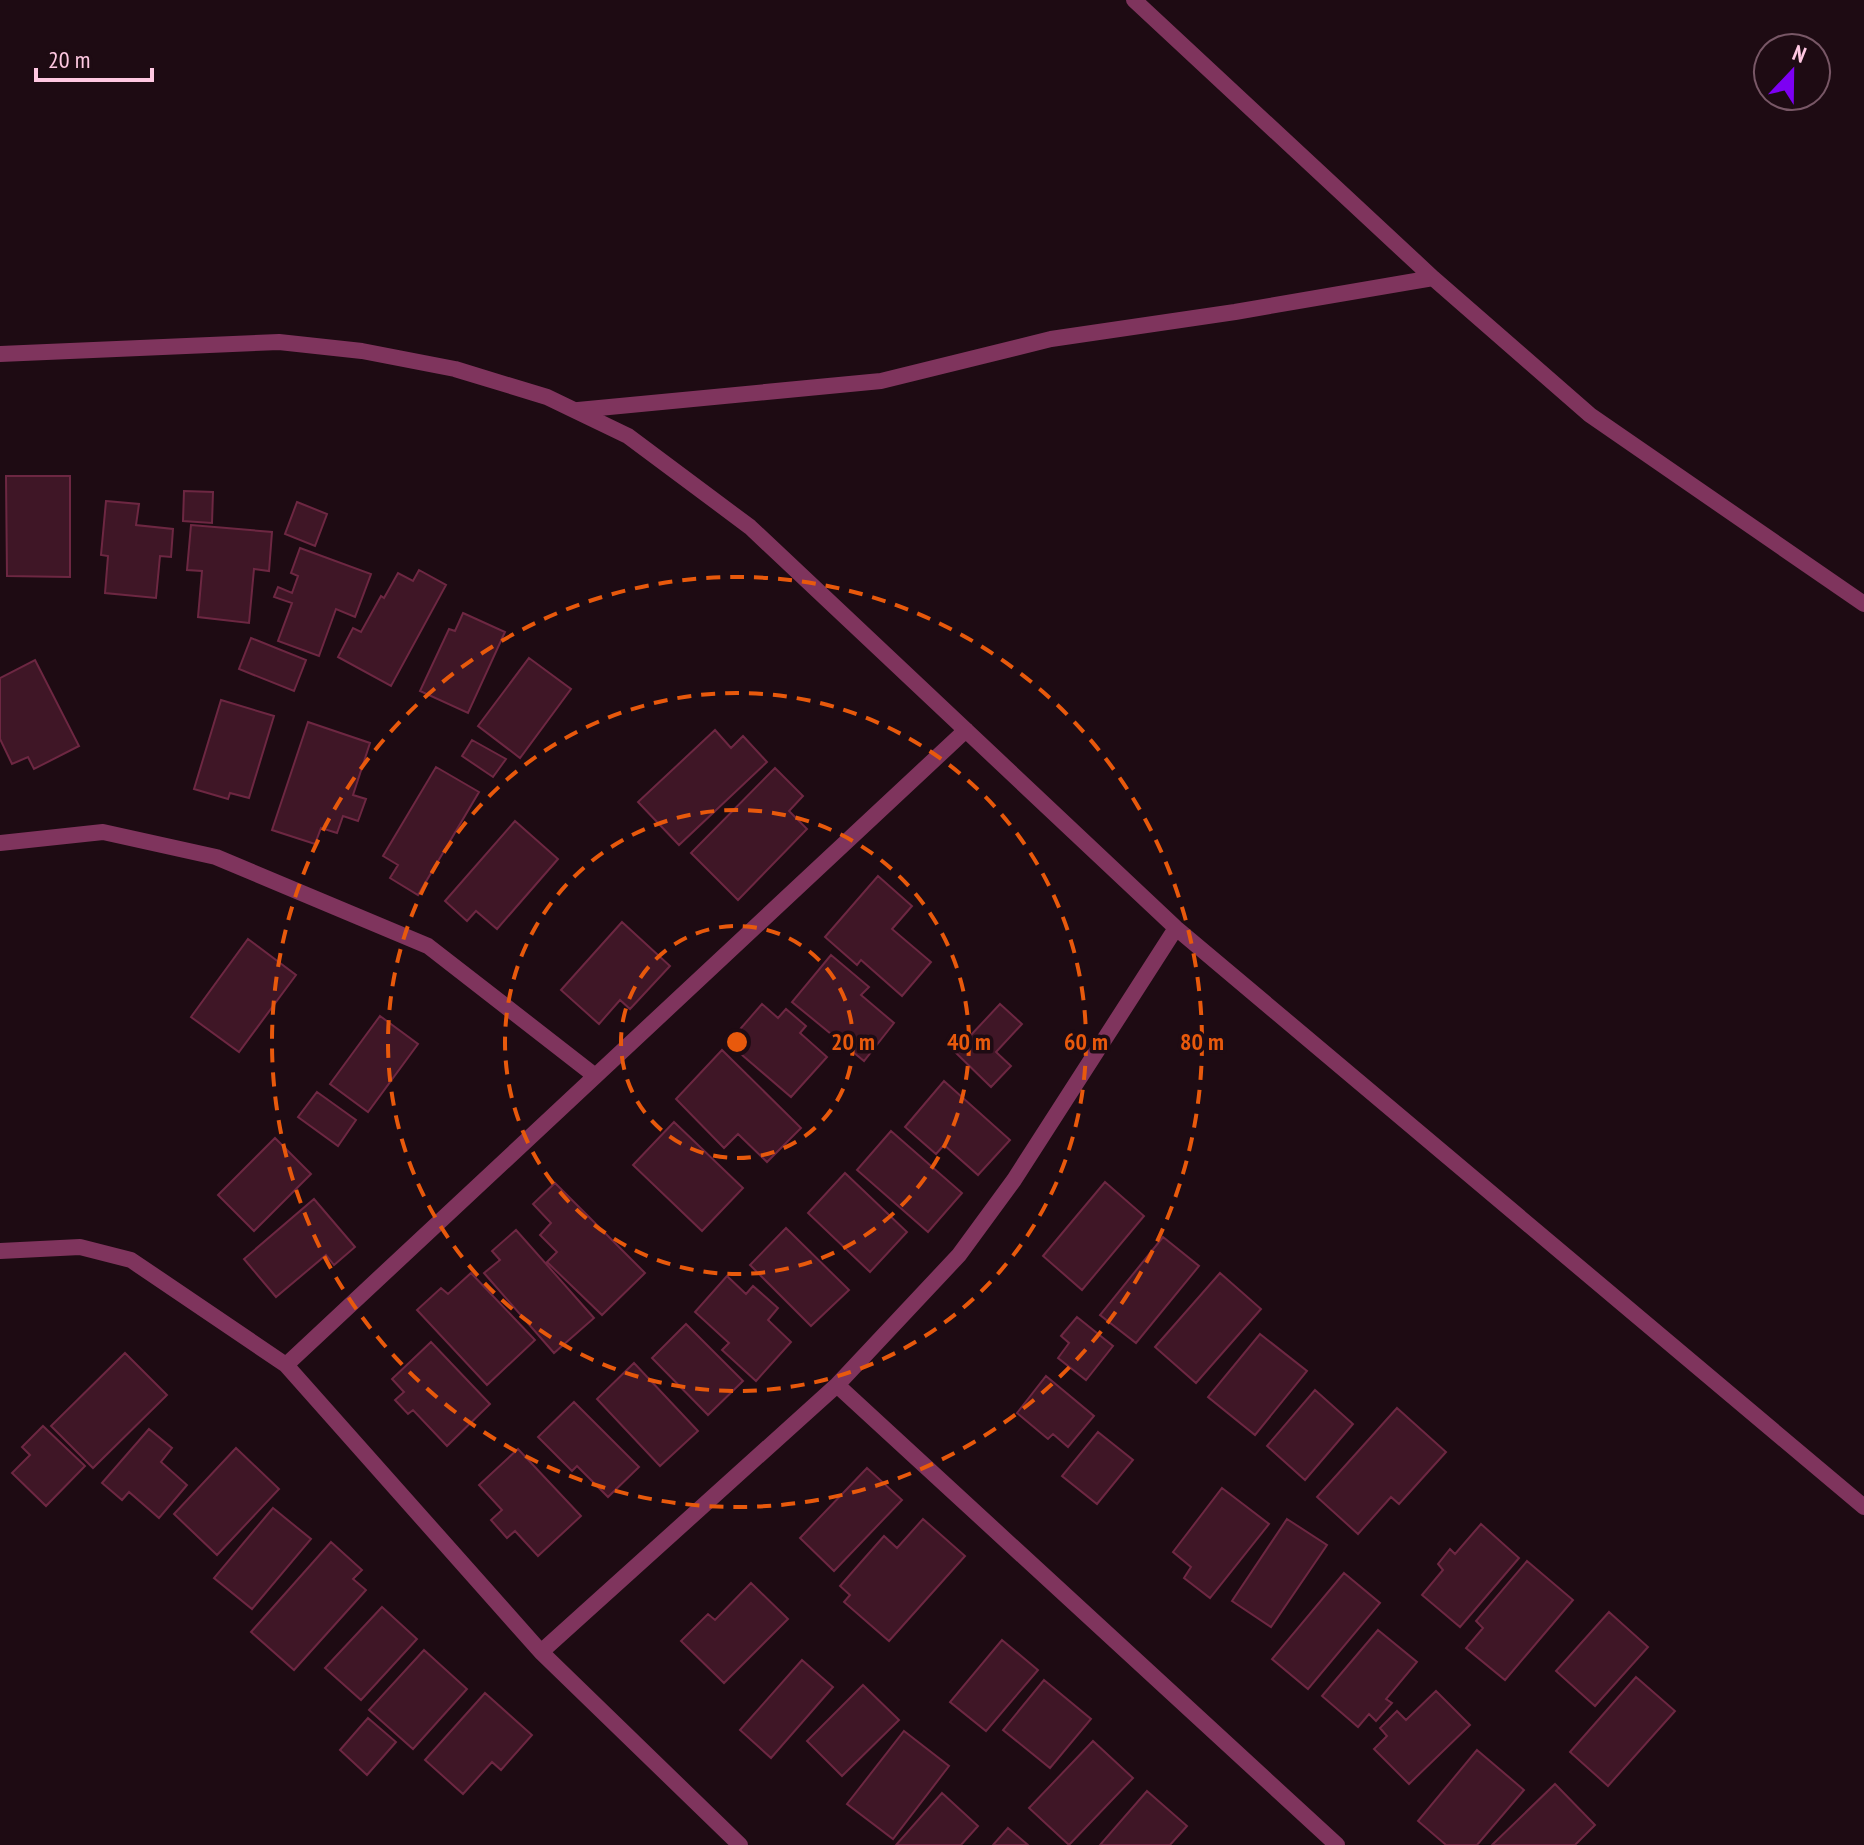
<svg xmlns="http://www.w3.org/2000/svg" width="1864" height="1845" viewBox="0 0 1864 1845" font-family="'PT Sans Narrow',sans-serif">
	<style>
		.building { fill: #3f1626; stroke: #6d2742; stroke-width: 2 }
		.lines { fill: none; stroke-linecap: round; stroke-linejoin: round }
		.minor { stroke: #7f345d; stroke-width: 16 }
		.ring { fill: none; stroke: #e8590c; stroke-width: 4; stroke-dasharray: 14 10 }
		.centre { fill: #e8590c; stroke: #1e0b13; stroke-width: 4 }
		.ring-label { font-size: 24px; text-anchor: middle; font-weight: bold; fill: #e8590c; stroke: #1e0b13; stroke-width: 7; stroke-linejoin: round; paint-order: stroke }
	</style>
	<rect width="100%" height="100%" fill="#1e0b13"/>
	<path class="building" d="M6,476H70V577L7,576Z
		M184,491L213,492L212,523L183,521Z
		M106,501L139,504L136,525L173,529L171,557L160,556L156,598L105,593L108,556L101,555Z
		M297,502L327,514L315,546L285,534Z
		M191,525L272,532L269,571L254,569L249,623L198,617L202,571L187,570Z
		M300,548L371,574L355,617L336,609L319,656L278,641L292,603L274,597L278,587L292,593L298,576L291,573Z
		M419,570L446,585L391,686L338,657L353,628L361,632L381,596L384,598L398,573L413,581Z
		M463,613L505,632L468,713L420,691L449,629L455,631Z
		M251,638L306,660L294,691L239,669Z
		M529,658L571,689L520,758L478,726Z
		M35,660L79,746L34,769L28,757L12,764L0,739V678Z
		M221,700L274,716L249,798L230,793L228,799L194,789Z
		M308,722L370,743L353,795L366,799L358,821L343,816L337,833L321,828L315,844L272,830Z
		M715,730L731,748L743,736L767,762L679,845L638,802Z
		M472,740L506,759L493,777L462,756Z
		M436,767L479,792L418,895L390,878L398,865L383,856Z
		M775,768L803,796L789,811L807,829L738,900L691,853Z
		M515,821L558,859L497,929L476,911L467,921L445,901Z
		M878,876L912,906L892,929L931,962L902,996L861,960L857,965L825,937Z
		M622,922L670,966L630,1009L620,1000L599,1024L561,990Z
		M248,939L296,975L239,1052L191,1017Z
		M831,955L869,987L861,995L894,1023L864,1061L792,1002Z
		M762,1004L778,1018L786,1009L806,1026L800,1033L827,1057L791,1097L728,1043Z
		M1000,1004L1022,1024L996,1052L1011,1066L991,1087L955,1052Z
		M380,1016L418,1044L368,1112L330,1084Z
		M722,1050L801,1128L767,1162L738,1134L724,1148L676,1099Z
		M944,1081L1010,1140L978,1175L944,1145L936,1154L905,1127Z
		M317,1092L356,1120L338,1146L298,1117Z
		M674,1122L743,1188L702,1231L633,1165Z
		M891,1131L962,1193L928,1232L857,1170Z
		M275,1138L311,1174L254,1231L218,1195Z
		M845,1173L907,1232L870,1272L808,1213Z
		M1105,1182L1144,1216L1082,1290L1043,1256Z
		M555,1183L645,1273L602,1315L547,1262L557,1252L540,1235L551,1223L533,1204Z
		M314,1199L355,1247L334,1265L326,1255L276,1297L244,1259Z
		M786,1228L849,1290L811,1326L750,1265Z
		M516,1230L594,1318L554,1353L484,1273L500,1260L492,1251Z
		M1163,1237L1199,1266L1136,1343L1100,1315Z
		M471,1273L535,1340L487,1385L417,1310L441,1288L448,1294Z
		M1220,1273L1261,1309L1196,1383L1155,1347Z
		M727,1276L746,1294L753,1286L778,1308L768,1320L791,1342L756,1381L722,1350L729,1343L695,1312Z
		M1077,1317L1113,1346L1086,1380L1058,1358L1069,1343L1061,1336Z
		M686,1324L743,1381L708,1415L652,1358Z
		M1260,1334L1307,1371L1255,1435L1208,1397Z
		M431,1342L490,1404L447,1446L413,1410L408,1414L395,1400L404,1392L392,1379Z
		M125,1353L167,1395L93,1468L51,1426Z
		M634,1363L698,1431L660,1466L597,1399Z
		M1046,1376L1094,1416L1068,1447L1053,1434L1048,1439L1017,1413Z
		M1315,1390L1353,1424L1305,1480L1267,1446Z
		M574,1402L639,1467L608,1497L577,1466L572,1471L538,1437Z
		M1397,1408L1446,1452L1399,1504L1391,1497L1358,1534L1317,1497Z
		M43,1426L85,1466L46,1506L12,1473L30,1455L22,1447Z
		M149,1429L172,1448L161,1462L187,1485L159,1518L129,1492L122,1500L102,1483Z
		M1098,1432L1133,1460L1097,1504L1062,1476Z
		M236,1448L279,1489L217,1555L174,1514Z
		M518,1449L581,1516L538,1556L515,1531L507,1538L491,1520L502,1510L479,1485Z
		M867,1468L902,1500L834,1571L800,1538Z
		M1222,1488L1269,1524L1210,1598L1184,1578L1191,1567L1173,1552Z
		M273,1508L311,1539L252,1609L214,1578Z
		M923,1519L965,1556L889,1641L844,1602L850,1595L840,1586L884,1536L897,1548Z
		M1287,1519L1327,1545L1271,1627L1232,1601Z
		M1481,1524L1519,1558L1460,1627L1422,1595L1443,1570L1438,1564L1450,1549L1455,1554Z
		M331,1542L362,1570L353,1579L366,1590L294,1670L251,1632Z
		M1527,1561L1573,1600L1505,1680L1466,1648L1483,1628L1476,1621Z
		M1344,1573L1380,1603L1308,1689L1272,1659Z
		M751,1583L788,1619L724,1683L681,1641L708,1614L715,1620Z
		M382,1607L417,1639L361,1700L325,1668Z
		M1609,1612L1648,1647L1595,1706L1556,1671Z
		M1378,1630L1417,1662L1386,1699L1392,1703L1376,1721L1369,1714L1358,1727L1322,1696Z
		M1002,1640L1038,1670L986,1731L950,1702Z
		M424,1650L467,1689L413,1749L369,1710Z
		M802,1660L833,1687L771,1758L740,1730Z
		M1636,1677L1675,1711L1608,1786L1570,1752Z
		M1044,1680L1091,1719L1050,1768L1003,1730Z
		M863,1685L899,1720L842,1776L807,1741Z
		M1436,1691L1470,1725L1409,1784L1374,1749L1387,1736L1380,1728L1397,1711L1406,1720Z
		M485,1693L532,1735L501,1770L492,1762L463,1794L425,1760Z
		M368,1718L396,1742L367,1775L340,1750Z
		M904,1731L949,1766L893,1839L847,1804Z
		M1093,1741L1133,1778L1069,1845L1029,1808Z
		M1477,1750L1524,1790L1477,1845H1446L1418,1821Z
		M1555,1784L1595,1825L1575,1845H1492Z
		M1147,1791L1187,1826L1170,1845H1100Z
		M942,1793L978,1826L961,1845H896Z
		M1008,1828L1028,1845H993Z"/>
	<g class="lines">
		<path class="minor" d="M1134,0L1433,278L1590,415L1864,604
			M0,354L279,342L362,351L455,369L547,397L628,436L750,527L1176,928L1864,1507
			M578,410L881,381L1051,339L1235,312L1433,278
			M0,843L103,832L216,857L428,946L594,1075
			M0,1251L80,1247L131,1260L286,1365L541,1652L740,1845
			M286,1365L966,730
			M837,1385L1337,1845
			M541,1652L837,1385L959,1255L1014,1180L1176,928"/>
	</g>
	<g class="ring">
		<circle cx="737" cy="1042" r="116"/>
		<circle cx="737" cy="1042" r="232"/>
		<circle cx="737" cy="1042" r="349"/>
		<circle cx="737" cy="1042" r="465"/>
	</g>
	<circle cx="737" cy="1042" r="12" class="centre"/>
	<g class="ring-label">
		<text x="853" y="1050">20 m</text>
		<text x="969" y="1050">40 m</text>
		<text x="1086" y="1050">60 m</text>
		<text x="1202" y="1050">80 m</text>
	</g>
	<g transform="translate(1792 72) rotate(22)"><circle r="38" fill="#1e0b13" stroke="#785766" stroke-width="2"/>
	<path d="M0-6L14 30L0 20L-14 30Z" fill="#7d00f3"/>
	<text y="-12" font-size="22" font-weight="bold" text-anchor="middle" fill="#ffc8e2">N</text>
	</g>
	<path d="M36 68v12h116v-12" fill="none" stroke="#ffc8e2" stroke-width="4"/>
	<text x="48" y="68" font-size="24" fill="#ffc8e2" stroke="#1e0b13" stroke-width="6" paint-order="stroke">20 m</text>
</svg>
